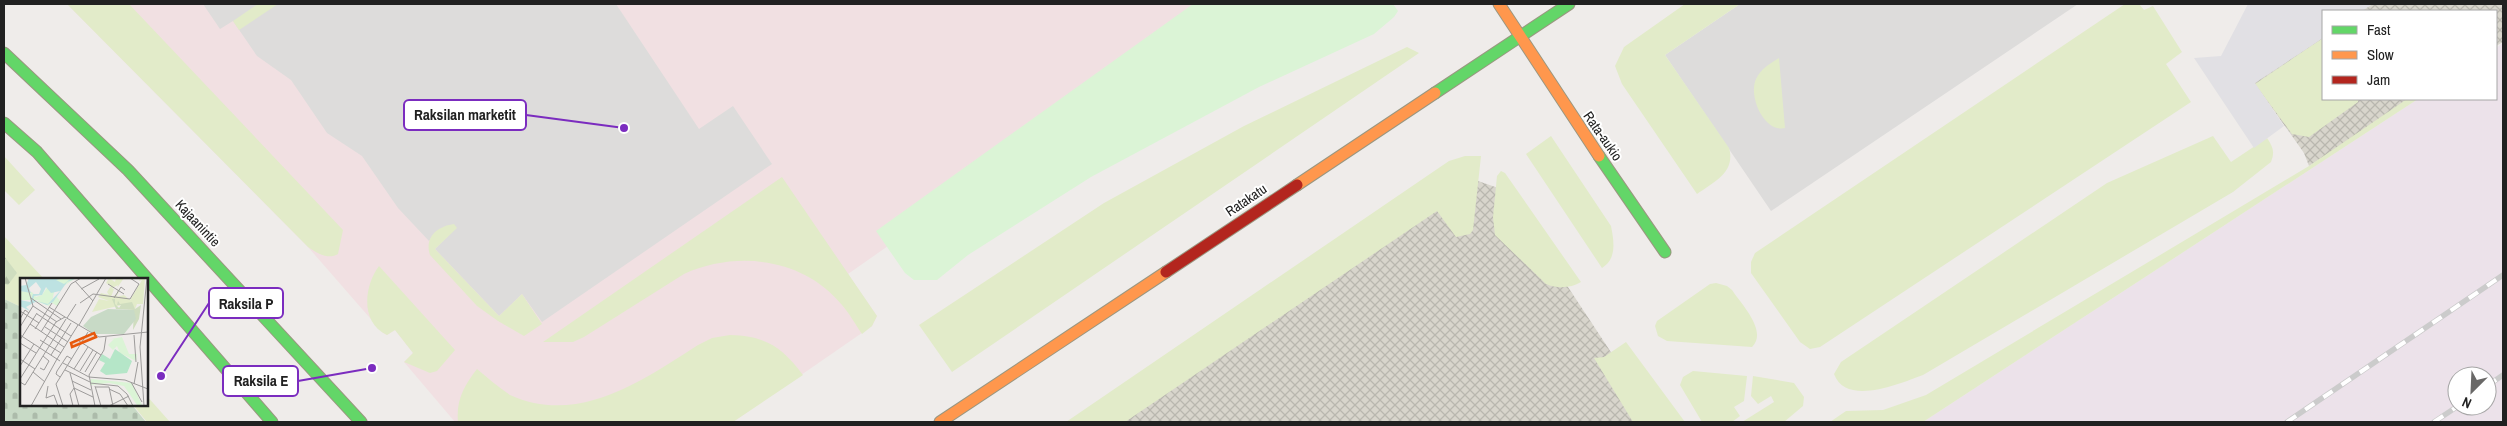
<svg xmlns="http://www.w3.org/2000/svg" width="2507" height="426" viewBox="0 0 2507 426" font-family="'Archivo Narrow',sans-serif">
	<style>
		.commercial { fill: #f1e0e2 }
		.religious { fill: #dddcdb }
		.railway { fill: #ece2ea; fill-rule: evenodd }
		.construction { fill: url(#construction-cross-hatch) }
		.grass { fill: #e2ebc9 }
		.forest { fill: url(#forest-firs) }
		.cemetery { fill: url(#cemetery-stones) }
		.park { fill: #dbf4d6 }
		.plaza { fill: #e1e0e4 }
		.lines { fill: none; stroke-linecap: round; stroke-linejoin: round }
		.fast-casing { stroke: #9a9780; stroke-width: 13 }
		.slow-casing { stroke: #9a9780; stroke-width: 13 }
		.jam-casing { stroke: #9a9780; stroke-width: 13 }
		.fast { stroke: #63d668; stroke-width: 11 }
		.slow { stroke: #ff974d; stroke-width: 11 }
		.jam { stroke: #b3261e; stroke-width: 11 }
		.rail-casing { stroke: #cbcbcb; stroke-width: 5.5 }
		.rail { stroke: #fff; stroke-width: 4; stroke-dasharray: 11; stroke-linecap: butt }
		.labels { text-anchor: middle; stroke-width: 4; stroke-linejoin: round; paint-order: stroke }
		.street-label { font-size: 14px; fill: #212121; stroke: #fff }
		.inset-road { fill: none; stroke: #9d9b9a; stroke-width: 1 }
		.view { fill: #e8590c; fill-opacity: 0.15; stroke: #e8590c; stroke-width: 2.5 }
		.inset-edge { fill: none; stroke: #212121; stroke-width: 2.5 }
		.leader { fill: none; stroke: #7b2cbf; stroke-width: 2 }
		.callout-dot { fill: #7b2cbf; stroke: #fff; stroke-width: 2 }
		.callout { fill: #fff; stroke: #7b2cbf; stroke-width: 2 }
		.callout-label { font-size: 15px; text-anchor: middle; font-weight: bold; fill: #212121 }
	</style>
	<defs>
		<pattern id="construction-cross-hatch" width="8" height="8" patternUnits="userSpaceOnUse" patternTransform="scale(1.25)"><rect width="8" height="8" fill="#d8d5cc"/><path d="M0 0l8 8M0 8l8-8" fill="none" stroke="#b9b7af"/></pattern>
		<pattern id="forest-firs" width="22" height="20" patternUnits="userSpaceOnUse" patternTransform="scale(1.25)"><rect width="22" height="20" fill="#cfddbf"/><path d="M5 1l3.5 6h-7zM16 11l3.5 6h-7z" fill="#b1bda4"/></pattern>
		<pattern id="cemetery-stones" width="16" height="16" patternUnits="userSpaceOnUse" patternTransform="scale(1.25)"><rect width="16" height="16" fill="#c8dac6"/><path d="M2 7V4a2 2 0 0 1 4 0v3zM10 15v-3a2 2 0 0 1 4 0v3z" fill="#acbbaa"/></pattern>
	</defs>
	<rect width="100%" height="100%" fill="#efecea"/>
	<path class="commercial" d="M67,4H1225L1228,8L848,274L877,316L872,326L733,422H455L404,362L413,353L395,330L387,335L383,333L308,247Z"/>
	<path class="religious" d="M203,4H616L699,129L733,106L772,164L542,322L522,294L499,316L435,249L456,228L433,235L429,241L398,208L362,156L327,133L291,80L257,56L233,21L220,29Z
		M1740,4H2078L1771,211L1665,55Z"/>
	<path class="railway" d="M2503,43V422H1923L2418,99H2496V48ZM2457,376H2487V406H2457Z"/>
	<path class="construction" d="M2257,4H2503V42L2496,46V11H2323V99H2414L2309,166L2304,153L2241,64Z
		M1452,172L1504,190L1657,422H1077Z"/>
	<path class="grass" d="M67,4H129L343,230L338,254C328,260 317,253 308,247Z
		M258,4H278L239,30L233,21Z
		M1685,4H1740L1665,55L1729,148C1736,172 1714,182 1697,194L1622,84L1615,66L1624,47Z
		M2125,4H2139L2144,10L2153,6L2182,52L2166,64L2191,102L1820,347L1810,349L1800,342L1751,273V262L1755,253Z
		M2323,38V99H2358V102L2309,137L2292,134L2255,84Z
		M1407,47L1419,53L952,372L919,325L1104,203L1244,126Z
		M1779,58L1785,128C1764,133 1748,96 1756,79C1761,69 1769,64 1779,58Z
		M2407,99H2418L1923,422H1830L1846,411L1883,410L1926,395L2309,166Z
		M1551,136L1611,226C1614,241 1617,259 1602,268L1526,154Z
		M2213,136L2231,162L2267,138C2273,147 2275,152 2271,162L2233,192L1923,375C1901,383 1846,407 1834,374L1841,362L2107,183Z
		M4,156L35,190L19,205L4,190Z
		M1465,156H1481L1473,230L1470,234L1456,237L1437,211L1125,422H1066L1449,161Z
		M1501,171L1505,173L1581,282C1571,288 1558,289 1546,284L1495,235L1493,217L1497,176Z
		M782,177L877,316L872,326L862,334C855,324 850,314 842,305C804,258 737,250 684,274L584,337L573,342H543Z
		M454,224L457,228L435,249L499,316L522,294L542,324L524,336L498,321L477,306L430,255C424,237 438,226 454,224Z
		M4,236L45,280H21V307L4,299Z
		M379,266L455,350L437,371L430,373L404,362L413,353L395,330L387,335C360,323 364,286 379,266Z
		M1716,283L1727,286L1732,290C1742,305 1768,331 1752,347L1667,341L1658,336L1655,326L1657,321L1710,284Z
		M730,335C766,336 782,347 803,375L733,422H458C456,400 464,386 477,369C488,378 498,387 510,395C578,426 642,381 698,345L712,338Z
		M1626,342L1685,422H1633L1594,358L1604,357Z
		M1693,371L1747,376L1744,401L1734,407L1740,416L1732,422H1702L1680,385L1683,377Z
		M1753,376L1794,383L1804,397L1803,406L1784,422H1742L1774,402L1771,396L1758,404L1751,396Z
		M146,395L170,422H147L133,405H146Z"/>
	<path class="forest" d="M4,256L17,273L8,285L4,284Z"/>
	<path class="cemetery" d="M4,299L21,307V405H132L146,422H4Z"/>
	<path class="park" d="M1193,4H1393L1398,11L1394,17L1374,34L1259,87L1091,177L968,255L937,280H914L905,273L876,231Z"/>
	<path class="plaza" d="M2248,4H2373L2362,11H2323V38L2255,83L2284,126L2254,148L2194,58L2221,56Z"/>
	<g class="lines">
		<defs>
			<path id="fast" d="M4,53L128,170L361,422
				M1435,93L1569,4
				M4,123L37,152L272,422
				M1599,156L1665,252"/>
			<path id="slow" d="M1499,4L1599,156
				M1297,185L1435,93
				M940,422L1166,272"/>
			<path id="jam" d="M1166,272L1297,185"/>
		</defs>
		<use href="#fast" class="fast-casing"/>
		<use href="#slow" class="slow-casing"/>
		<use href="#jam" class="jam-casing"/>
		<use href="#fast" class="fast"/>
		<use href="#slow" class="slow"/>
		<use href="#jam" class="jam"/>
		<defs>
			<path id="rail" d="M2487,386L2503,375
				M2287,422L2503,275
				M2434,422L2458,406"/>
		</defs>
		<use href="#rail" class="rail-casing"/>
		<use href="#rail" class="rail"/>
	</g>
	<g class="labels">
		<g class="street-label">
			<text transform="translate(1603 136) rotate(55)" y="5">Rata-aukio</text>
			<text transform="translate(1246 200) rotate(-34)" y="5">Ratakatu</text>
			<text transform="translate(198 223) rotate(47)" y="5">Kajaanintie</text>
		</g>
	</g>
	<g transform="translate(20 278)">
		<rect width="128" height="128" fill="#efecea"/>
		<path d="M89,0L95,4L96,0H104L97,10L98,7L92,10L94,11L91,19L97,16V13L99,14L96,19L104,17L110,22L122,2L119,3L120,0H125L123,26H117L115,31L111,25L72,34L79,21L89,23L78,19L81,15L89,17L87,14L91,8L86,5Z" fill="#e2ebc9"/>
		<path d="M95,21V26L99,30L101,27H97L98,23L100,26L112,24L115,31L121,27L119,41L113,52L114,32L96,31L92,21Z" fill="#cfddbf"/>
		<path d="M88,31L114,32L116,41L104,56H74L63,48L71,39Z" fill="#c8dac6"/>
		<path d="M34,0H56L34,14L32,24L36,18L40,23L37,28L31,24L29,28L16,23L21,22H0V13L12,14L16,19L22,17ZM102,59L109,76H117L116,83L100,75L97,68L93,72L88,67L94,61L86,62ZM71,101L112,105L122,127H117L104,108L89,105L71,107Z" fill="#dbf4d6"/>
		<path d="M95,71L112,83L107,95L86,97L80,93L85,85L79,82L82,76L90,81Z" fill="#b5e6c8"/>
		<path d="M9,0H43L36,2L44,6L49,2L57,0L47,4L33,24L27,27L17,23L6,29L10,33L0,28V22L10,24L13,16H19L21,11L16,4L9,10L11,15L0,13V8L6,7ZM26,9L31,15L40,13L28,26L13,22L14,18L22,17Z" fill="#bde2e2" fill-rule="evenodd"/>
		<path class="inset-road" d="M5,0L13,28L37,44M55,3L73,23M88,6L104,16M61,11L79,1M11,20L41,41M94,20L101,9L105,12M60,25L73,16L110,21L119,6L110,0M29,29L45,39M0,33L19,45M17,36L51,58M47,40L56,26M0,41L5,32L9,35M10,46L44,69M59,47L86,0M0,49L13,28M25,49L48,64M15,51L32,25M21,54L51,6L61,0M0,57L40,83M114,57L116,84M0,62L17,35M20,62L41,75M59,63L81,77M0,65L16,75M31,77L51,45M0,81L15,91M37,81L58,47M43,85L69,99M0,88L14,66M20,90L24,92L29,83L23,78M54,91L68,69M45,92L70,104M60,93L73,72M13,94L25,104M65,94L77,74M50,95L59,128M40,99L36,96L37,93L47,78L52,81M69,99L105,102L128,111M0,101L36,44L45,39L79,59L128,54M52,103L71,112M0,104L5,107L46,41M111,104L122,124M70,105L98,108L107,116L113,128M114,106L118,84M28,108L26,120L34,117L38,128M75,108L81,128M76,109H89L93,128M89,111L100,116L108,128M11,128L37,81M43,128L36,106L68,54M53,128L50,116L54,110L73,119M75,128L69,97L84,72L86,59M89,128L109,118M124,128L120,69L127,0"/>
		<path class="view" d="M74,55L76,59L52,69L51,65Z"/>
		<rect width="128" height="128" class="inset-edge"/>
	</g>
	<path class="leader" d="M624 128L526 115M161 376L209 303M372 368L298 381"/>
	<g class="callout-dot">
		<circle cx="624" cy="128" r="5"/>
		<circle cx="161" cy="376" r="5"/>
		<circle cx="372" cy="368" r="5"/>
	</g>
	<g class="callout">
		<rect x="404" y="100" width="122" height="30" rx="5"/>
		<rect x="209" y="288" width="74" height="30" rx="5"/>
		<rect x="223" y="366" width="75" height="30" rx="5"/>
	</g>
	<g class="callout-label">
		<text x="465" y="120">Raksilan marketit</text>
		<text x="246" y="309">Raksila P</text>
		<text x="261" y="386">Raksila E</text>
	</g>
	<rect width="2507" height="426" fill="none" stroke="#212121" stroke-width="10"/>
	<rect x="2322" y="10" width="175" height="90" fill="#ffffff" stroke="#a6a6a6"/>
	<rect x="2332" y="26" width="25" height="8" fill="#63d668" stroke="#a6a6a6"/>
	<text x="2367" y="35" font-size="15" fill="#212121">Fast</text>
	<rect x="2332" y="51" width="25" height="8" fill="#ff974d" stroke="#a6a6a6"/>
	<text x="2367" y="60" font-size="15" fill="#212121">Slow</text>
	<rect x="2332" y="76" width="25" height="8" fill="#b3261e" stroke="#a6a6a6"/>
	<text x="2367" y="85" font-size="15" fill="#212121">Jam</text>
	<g transform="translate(2472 391) rotate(204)"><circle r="24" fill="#ffffff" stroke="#a6a6a6"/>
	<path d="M0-4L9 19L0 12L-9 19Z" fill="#696867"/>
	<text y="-8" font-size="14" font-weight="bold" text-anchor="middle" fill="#212121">N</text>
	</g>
</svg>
